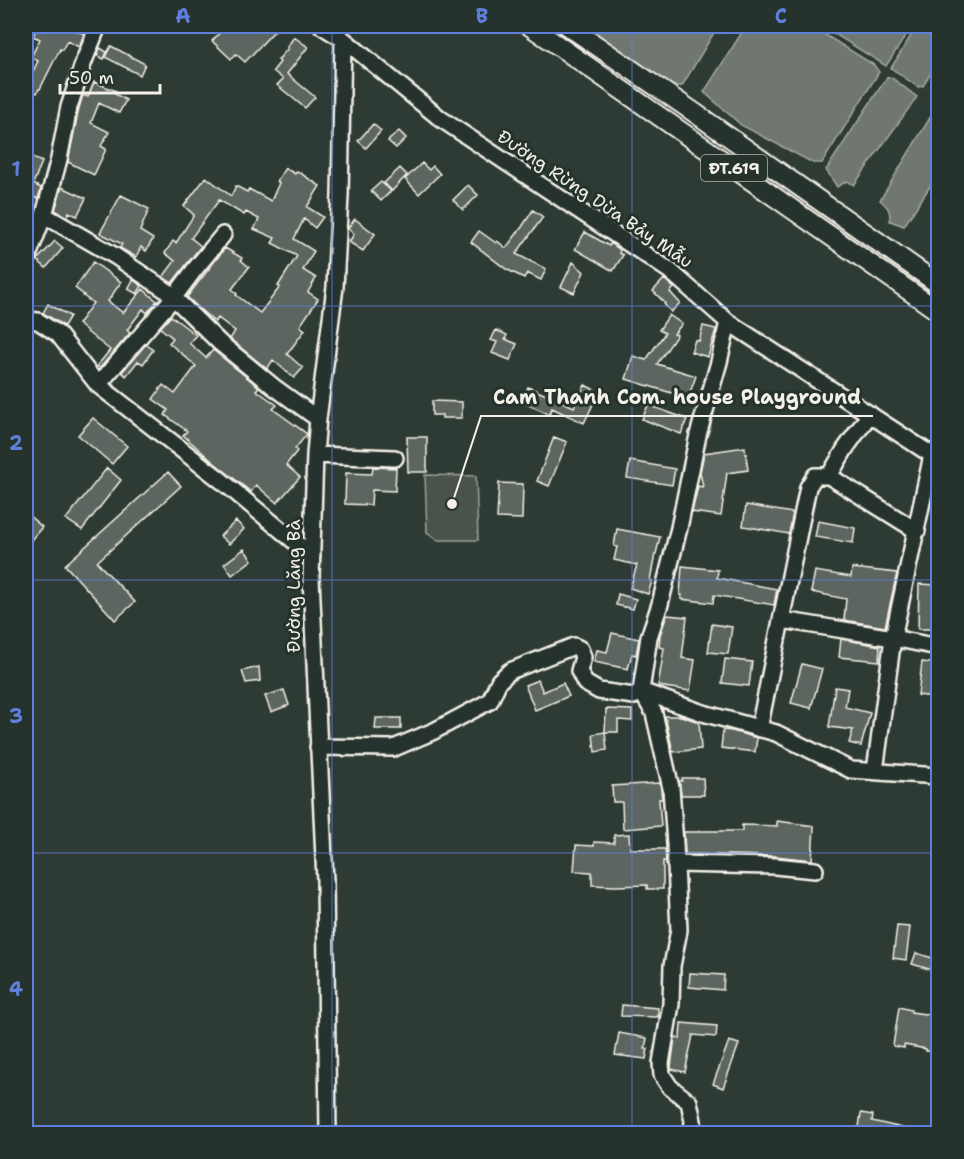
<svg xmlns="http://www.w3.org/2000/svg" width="964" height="1159" viewBox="0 0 964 1159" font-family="'Shantell Sans',sans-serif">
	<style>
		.green { fill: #48524c; stroke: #9ea29a; stroke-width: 1.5 }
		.water { fill: #6f7770; stroke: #a4a8a0; stroke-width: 1.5 }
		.building { fill: #5c655e; stroke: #f4f1e8; stroke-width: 1.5 }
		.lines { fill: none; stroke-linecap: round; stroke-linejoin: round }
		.minor-casing { stroke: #f4f1e8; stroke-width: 20 }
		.major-casing { stroke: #f4f1e8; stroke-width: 22 }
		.minor { stroke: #26332d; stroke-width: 15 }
		.major { stroke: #26332d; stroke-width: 18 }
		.grid { fill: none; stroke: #5e7fdd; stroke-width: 1.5; stroke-opacity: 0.55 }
		.labels { text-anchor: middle; stroke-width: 6; stroke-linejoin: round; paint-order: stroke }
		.shield { fill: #26332d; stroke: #b6b8b0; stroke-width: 1.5 }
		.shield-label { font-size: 16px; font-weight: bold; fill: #f4f1e8 }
		.street-label { font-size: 18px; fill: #f4f1e8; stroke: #26332d }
		.leader { fill: none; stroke: #f4f1e8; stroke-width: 2 }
		.callout-dot { fill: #f4f1e8; stroke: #26332d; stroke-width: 2 }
		.callout-label { font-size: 20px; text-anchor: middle; font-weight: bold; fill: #f4f1e8; stroke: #26332d; stroke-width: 6; stroke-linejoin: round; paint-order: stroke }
		.neatline { fill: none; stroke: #5e7fdd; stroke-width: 2 }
		.grid-label { font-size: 20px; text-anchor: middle; font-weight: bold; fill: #5e7fdd }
	</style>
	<rect width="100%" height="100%" fill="#2e3b34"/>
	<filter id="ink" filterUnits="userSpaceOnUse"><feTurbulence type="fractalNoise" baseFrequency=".0167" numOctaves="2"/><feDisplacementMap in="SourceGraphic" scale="12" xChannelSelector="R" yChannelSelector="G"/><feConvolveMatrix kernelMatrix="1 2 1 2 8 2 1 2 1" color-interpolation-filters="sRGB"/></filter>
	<g filter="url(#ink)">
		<path class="green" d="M425,475L476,476L478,540H438L427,532Z"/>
		<path class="water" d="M583,26H718L682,86H672Z
			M746,26H811L874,65L879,72L822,163H813L741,125L704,92Z
			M822,26H912L886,66Z
			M917,26H938V61L923,86L918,87L891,68Z
			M887,77L892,78L917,97L854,185L847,181L837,187L826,170Z
			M937,110L938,112V174L904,226L890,221C891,210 887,206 880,200L934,111Z"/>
		<path class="building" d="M38,26H67L84,34L79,47L67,41L62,50L60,49L40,89H39L37,93L26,88V86L38,61L31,57L40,39L33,36Z
			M226,26H279L245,62L236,54L231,59L212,41Z
			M294,37L308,47L287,74L315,97L305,108L277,85L283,79L273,71L280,62L278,60L288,48L287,47Z
			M111,46L145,64L140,75L105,57Z
			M100,48L107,52L104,59L97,56Z
			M94,82L116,91L115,94L126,100L119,113L99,103L91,123L109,132L101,146L106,149L94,175L68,162L79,108L83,95L88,97Z
			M373,124L381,131L366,148L358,141Z
			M399,131L406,138L396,148L388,141Z
			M26,155L42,162L33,184L41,188L38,199L28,194L26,200Z
			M422,163L429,170L433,166L440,174L419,194L405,179Z
			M285,168L295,174L297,171L320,186L307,207L323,217L315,228L304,219L294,239L314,251L303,270L316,278L308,292L318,299L300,326L305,330L287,354L303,368L294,378L273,360L267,369L230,339L235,331L218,318L215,322L203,312L187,297L225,248L242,258L241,260L249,267L232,289L237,294L236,295L260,313L280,287L278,286L297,256L272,243L275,238L254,229L259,219L246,212L244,215L219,200L191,238L201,246L172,283L163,277L175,261L165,253L173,241L176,243L194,215L184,206L206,177L231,196L236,186L247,192L249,189L271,201L279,183L277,181Z
			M400,168L407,175L392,191L384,183Z
			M381,182L391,191L381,201L371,191Z
			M468,185L478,195L463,210L453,200Z
			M62,187L86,198L77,216L69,212L67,217L55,210Z
			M121,195L149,209L140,231L153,239L146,251L141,247L136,257L120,248L122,244L100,233Z
			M533,210L543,217L516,254L546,269L541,280L527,273L524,278L506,269L471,242L479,231L496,243L497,241L506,248L522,227Z
			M355,219L375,234L363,251L349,242L354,234L348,228Z
			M585,232L609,246L611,243L620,250L619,253L623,255L613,271L575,249Z
			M55,241L63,248L46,268L37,260Z
			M93,262L121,282L108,301L123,313L143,289L157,301L147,313L143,309L127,330L130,333L100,368L97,366L110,350L87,332V331L78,324L93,303L83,296L84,295L75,288Z
			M573,262L584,272L574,293L561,287Z
			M664,279L674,288L670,292L680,303L671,312L664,304L665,303L653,291Z
			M133,280L142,286L137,294L128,289Z
			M48,304L70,316L64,326L43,313Z
			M669,315L682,324L674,334L677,335L657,364L696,376L688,398L626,379L633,356L646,360L665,333L659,330Z
			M171,316L196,335L189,343L206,358L213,350L259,387L256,390L277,405L273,409L307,434L295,449L297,451L286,465L300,477L277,503L256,485L251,492L212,461L183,435L187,431L165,415L168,410L153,399L163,385L175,394L196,366L169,343L173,338L160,328Z
			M703,326L716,329L708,357L691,352L695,340L699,341Z
			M496,330L507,335L505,339L517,344L510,360L492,353L497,342L491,340Z
			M146,344L153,350L143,364L138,361L126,376L122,372Z
			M585,385L599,392L584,423L552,408L549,414L522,402L528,387L574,407Z
			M432,401L462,402V418H442V415H432Z
			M648,405L687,419L681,434L642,419Z
			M93,418L127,446L112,464L78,435Z
			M407,437H427V472H408Z
			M554,437L567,442L549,486L537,481Z
			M745,447L748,470L727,473L721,516L692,512L698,486L703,487L700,472L704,453Z
			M630,461L675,469L672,485L627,478Z
			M373,467L396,468L395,491L372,490L371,505L345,504L346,473L372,474Z
			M107,468L121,480L82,530L66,519Z
			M168,472L181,486L97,562L135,602L115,620L65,565Z
			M499,483L523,484L522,519L497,518Z
			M746,505L793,513L789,534L743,526Z
			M26,513L42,527L26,546Z
			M236,521L244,529L229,544L220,536Z
			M818,521L855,528L853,543L815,537Z
			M617,529L660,537L656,554H655L650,580L652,581L648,594L630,588L637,565L614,560L617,547L614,546Z
			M244,549L252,560L232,575L224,564Z
			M682,566L718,570L717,578L777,589L774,605L714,595L713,603L681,599L682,595H680Z
			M852,568L897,573L885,627L844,620L846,599L811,592L815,571L851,577Z
			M919,584L939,585V629H918Z
			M618,594L636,599L633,609L616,605Z
			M667,615L687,617L682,658L695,660L690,691L658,686L664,648L659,647L660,635Z
			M712,624L732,627L728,654L708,652Z
			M612,633L639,639L636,655L632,654L628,669L594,662L597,650L607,652Z
			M841,639L880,646L879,661L839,657Z
			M725,659L752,662L749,686L722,683Z
			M922,662L939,664L934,697L918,695Z
			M802,664L822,669L811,708L791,703Z
			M259,667L260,681L246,683L242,671Z
			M538,680L543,692L563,683L569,696L535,710L525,685Z
			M835,687L848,689L845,707L870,713L861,746L849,743L853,730L829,727Z
			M284,690L289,705L271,712L265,696Z
			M606,709L632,710V721L618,720V732H605Z
			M665,716H681L699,722L701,749L673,752Z
			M376,718H401V729H375Z
			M723,730L732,731L757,738L755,752L721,748Z
			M605,732L607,750L595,752L593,734Z
			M682,778H703L704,795H681L679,781H682Z
			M660,783L662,799H659L661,826L623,829L622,802H613L612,786Z
			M777,821L814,826L812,860L775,856L685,854L684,832H699V831H742V825L777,826Z
			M629,834L630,849H665L666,861H663V889H647V885L615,886L592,885V872L574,871L576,845L594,846V842L614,843V835Z
			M897,926L910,927L906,960L893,958Z
			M916,953L939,960V972L912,964Z
			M690,973L724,975L723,990L689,987Z
			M622,1005L658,1008V1017L621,1016Z
			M899,1007L911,1010V1012L939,1016V1052L926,1051V1049L904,1045V1048L893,1046Z
			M681,1023L717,1026L716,1037L693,1035L685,1072L671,1069V1067L675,1037L680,1038Z
			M619,1033L647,1038L645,1049H648L646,1059L615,1055Z
			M729,1041L739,1044L723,1088L713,1084Z
			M861,1113L873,1115L872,1121L907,1129L906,1134H858Z"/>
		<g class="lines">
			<defs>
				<path id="minor" d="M322,26L343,39L441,119L670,271L728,322L938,459
					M44,215L115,256L167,291L220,343L274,387L318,419
					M26,261L44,215L59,159L69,107L84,61L98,26
					M26,320L38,321L58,334L98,385L222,481L312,556
					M98,385L174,297L195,269L223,235
					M315,455L395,458
					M829,476L845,449L870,414
					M782,620L893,638L938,647
					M759,729L808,487L815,476H829L917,531
					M318,747L394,748L434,731L490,701L499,681L510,671L574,646L580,649L583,657L579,671L585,683L599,691L634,696L641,691L703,713L776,733L851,770L938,776
					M875,771L893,638L932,455
					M675,864L775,866L815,870
					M328,1134L325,880L311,578L315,455L318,419L335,287L340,196L343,39
					M692,1134L693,1121L689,1102L670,1087L662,1075L661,1063L671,1004L672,966L679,930L675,844L671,788L654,713L641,691L649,637L660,604L679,528L698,435L719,362L728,322"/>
				<path id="major" d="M530,26L938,311
					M568,26L695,113L938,284"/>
			</defs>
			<use href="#minor" class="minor-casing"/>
			<use href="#major" class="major-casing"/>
			<use href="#minor" class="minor"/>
			<use href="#major" class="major"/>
		</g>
	</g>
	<path class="grid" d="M332,26V1134M632,26V1134M26,306H938M26,580H938M26,853H938"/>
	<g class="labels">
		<rect class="shield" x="701" y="155" width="66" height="26" rx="4.5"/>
		<g class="shield-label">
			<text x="734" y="174">ĐT.619</text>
		</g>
		<g class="street-label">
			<text transform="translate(595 199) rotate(34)" y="6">Đường Rừng Dừa Bảy Mẫu</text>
			<text transform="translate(294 586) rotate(-90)" y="6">Đường Lăng Bà</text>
		</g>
	</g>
	<path class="leader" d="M452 504L481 416H873"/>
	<circle class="callout-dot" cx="452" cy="504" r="6"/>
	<g class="callout-label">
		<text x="677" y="404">Cam Thanh Com. house Playground</text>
	</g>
	<rect width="964" height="1159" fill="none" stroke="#26332d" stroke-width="66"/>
	<path d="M60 84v9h100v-9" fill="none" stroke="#f4f1e8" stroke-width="3"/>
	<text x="69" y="84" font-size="18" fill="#f4f1e8" stroke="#26332d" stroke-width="4.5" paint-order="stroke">50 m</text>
	<rect x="33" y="33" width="898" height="1093" class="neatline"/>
	<g class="grid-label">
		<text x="183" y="23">A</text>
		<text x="482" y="23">B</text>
		<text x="781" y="23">C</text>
		<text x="16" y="176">1</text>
		<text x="16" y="450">2</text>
		<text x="16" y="723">3</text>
		<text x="16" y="996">4</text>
	</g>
</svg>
